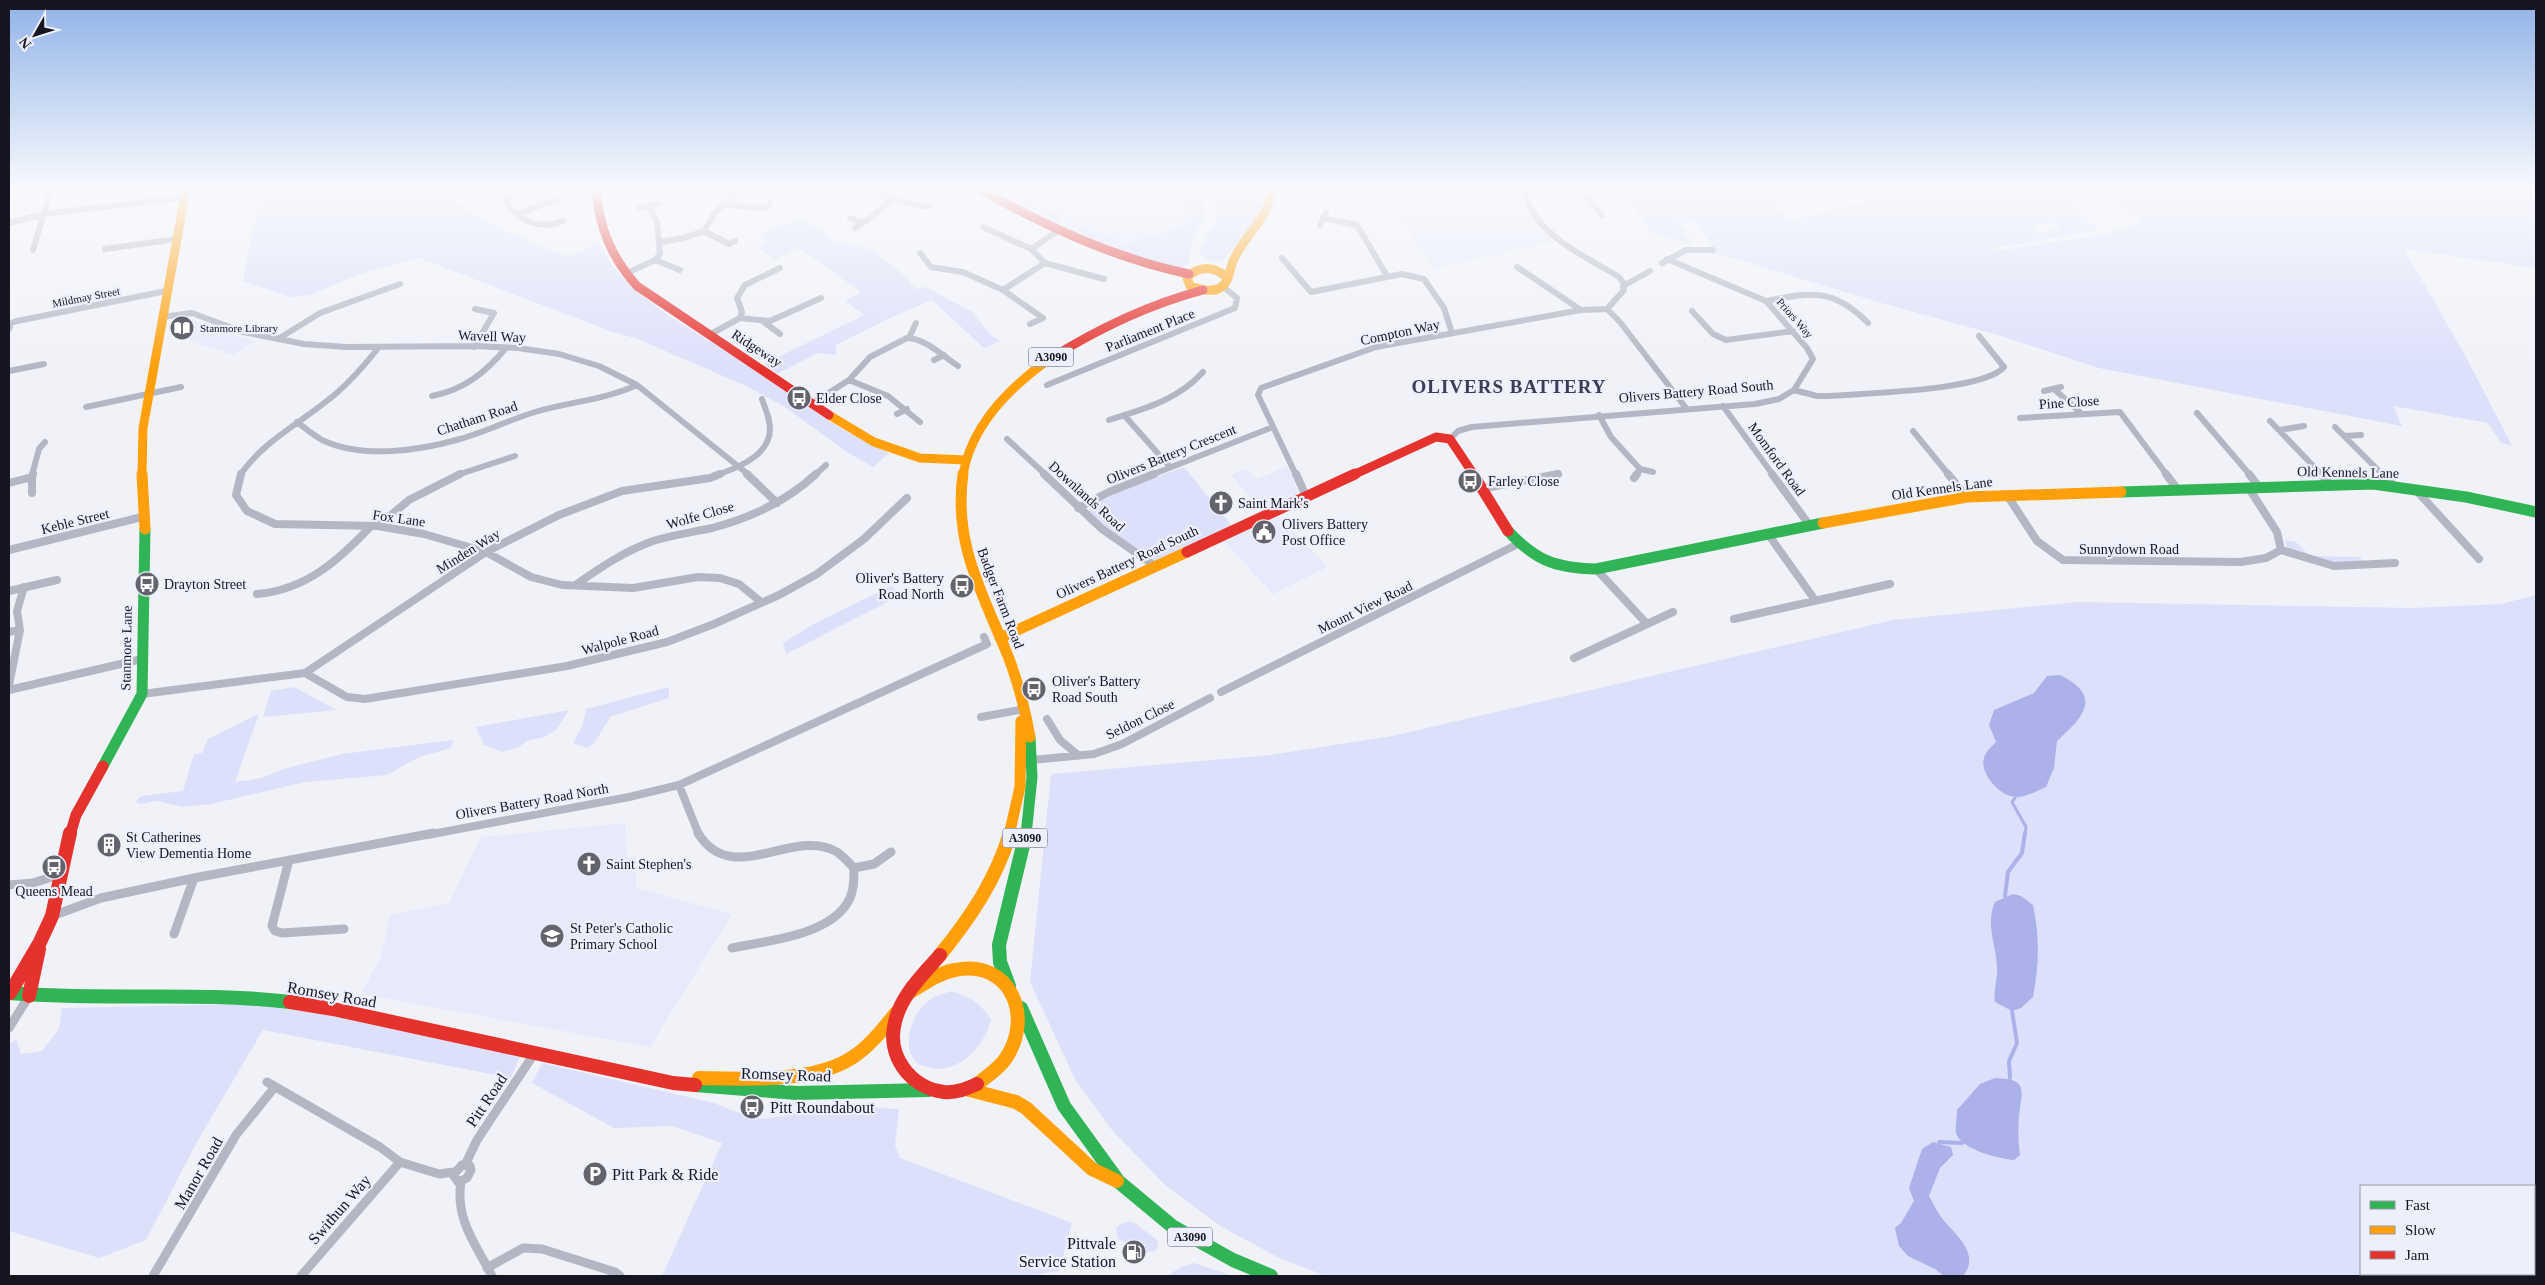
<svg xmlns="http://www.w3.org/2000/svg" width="2545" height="1285" viewBox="0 0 2545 1285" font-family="Georgia,serif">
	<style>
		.built { fill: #e7eafa }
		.green { fill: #dde0fa; fill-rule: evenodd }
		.water { fill: #acb1e9 }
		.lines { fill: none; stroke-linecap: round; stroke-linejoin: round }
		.stream-far1 { stroke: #acb1e9; stroke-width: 3 }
		.stream { stroke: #acb1e9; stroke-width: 4 }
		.street-far2 { stroke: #b4b6c4; stroke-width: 6 }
		.street-far1 { stroke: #b4b6c4; stroke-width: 8 }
		.street { stroke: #b4b6c4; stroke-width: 9 }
		.fast-far1 { stroke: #30b455; stroke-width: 11 }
		.fast { stroke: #30b455; stroke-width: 14 }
		.slow-far2 { stroke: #ff9f0a; stroke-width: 9 }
		.slow-far1 { stroke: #ff9f0a; stroke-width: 11 }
		.slow { stroke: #ff9f0a; stroke-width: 14 }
		.jam-far2 { stroke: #e5322d; stroke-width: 9 }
		.jam-far1 { stroke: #e5322d; stroke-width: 11 }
		.jam { stroke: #e5322d; stroke-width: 14 }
		.labels { text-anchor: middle; stroke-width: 4.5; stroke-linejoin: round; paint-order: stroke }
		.far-street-label { font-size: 11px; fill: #151622; stroke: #edeffc }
		.far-poi-label { font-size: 11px; fill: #151622; stroke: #edeffc; text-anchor: start }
		.shield { fill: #edeffc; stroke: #565763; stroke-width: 1 }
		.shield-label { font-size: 12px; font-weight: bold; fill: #151622 }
		.street-label { font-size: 14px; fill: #151622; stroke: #edeffc }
		.poi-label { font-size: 14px; fill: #151622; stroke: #edeffc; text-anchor: start }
		.near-street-label { font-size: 16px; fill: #151622; stroke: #edeffc }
		.near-poi-label { font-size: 16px; fill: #151622; stroke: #edeffc; text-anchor: start }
		.district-label { font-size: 19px; font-weight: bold; letter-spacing: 1px; fill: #3a3d56; stroke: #edeffc }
	</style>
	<rect width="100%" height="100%" fill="#f0f2f8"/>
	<path class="built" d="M1006,189H1169L1192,213L1183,226L1127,244L1067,220Z
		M1291,189H1493L1517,197L1553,242L1434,268L1388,201Z
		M189,317L203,324L255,342L233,355L169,334L170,320Z
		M1288,466L1299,496L1261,512L1231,474L1247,469L1257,479Z
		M1276,514L1328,567L1273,594L1222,539Z
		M625,823L626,857L636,856V888L732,914L650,1047L361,994L381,956L390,915L449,903L481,837Z"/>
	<path class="green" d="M261,189H407L451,196L469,211L516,236L568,257L599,243C626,302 716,342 770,378C791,393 811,409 832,423C850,434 870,443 889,453L873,467L847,452L785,407L746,386L638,339L610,331L419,258L360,274L310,295L290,297L243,281Z
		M982,189H1006L1064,218L1053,227Z
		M1169,189C1192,189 1200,190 1207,214L1193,238L1188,264L1180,270L1096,245L1060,228L1067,220L1127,244L1183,226L1192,213Z
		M1198,189H1264C1261,224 1246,237 1222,261L1208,260L1199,252L1219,212Z
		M1279,189H1345L1355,197L1291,189L1280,203Z
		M1654,189H1804L1799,191L1809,204L1801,207L1776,206L1789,221L1916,189H2536V268L2404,249L2466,357L2512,446L2501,443L2488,423L2393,406L2402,426L2099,368L1998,335L1885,304L1713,252L1711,244L1694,221L1682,223L1678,221ZM2109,197L2142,223L2101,235L1996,251L1993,248L2099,231L2072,203ZM2054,222L2062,229L2038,233L2030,226Z
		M1849,189H1903L1863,200Z
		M1659,197L1693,244H1694L1651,233L1628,200Z
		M803,219L827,234L829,240L870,249L896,268L916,289L925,287L971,311L991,335L1000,341L984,348L932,300L890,318L836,345V355L817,353L777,374L764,364L864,315L845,301L861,292L799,248L775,260L759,248L767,243L760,235L762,232Z
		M1184,467L1232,526L1156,561L1130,547L1088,513C1093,498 1166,474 1184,467Z
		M2285,540L2296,542L2310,556L2360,557L2362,561L2335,563L2290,551L2286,547Z
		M892,586L899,596L786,654L783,643L819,621Z
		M2536,595V1276H1326L1281,1259L1222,1227L1165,1185L1111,1129L1075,1079L1030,982L1051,774L1270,755L1392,736L1893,620L2078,602L2412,608L2501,604ZM2361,1186H2534V1274H2361Z
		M294,687L337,710L263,717L271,691Z
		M669,687V698L610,717L594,744L587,748L573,743L582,727L586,709Z
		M569,710L556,730L542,738L529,740L517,748L502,752L484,745L476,727Z
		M259,714L235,782L262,778L283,769L342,754L453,740L451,748L419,757L387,775L305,782L211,804L182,807L157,801L140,804L135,802L141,796L183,791L194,754L202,753L208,739Z
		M952,991C970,997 981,1003 991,1020C985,1046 956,1077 927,1067C924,1066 919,1065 917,1063C899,1045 913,1011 931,999C937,995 945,993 952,991Z
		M249,1004L328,1015L520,1057L511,1078L263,1030L198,1140L146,1240L99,1258L9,1231V1044L16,1039L21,1054L42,1051L59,1029L62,1008Z
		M542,1063L714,1103L736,1112L764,1119L800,1113L822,1105L899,1109L895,1145L900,1158L1072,1223L1059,1271L1025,1276H662L722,1143L672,1126L614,1128L532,1083Z
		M1129,1221L1136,1224L1157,1240L1158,1247L1155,1251L1149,1252L1118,1239L1116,1229L1119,1225Z
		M1194,1263L1233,1276H1167L1181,1267Z"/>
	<path class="water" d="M2060,675C2103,696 2084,717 2057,741L2054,768L2046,787C2037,791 2026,797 2016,797C2000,797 1979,773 1984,758C1986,751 1991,747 1996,742L1989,725L1994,710L2034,693L2047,676Z
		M2013,894L2021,896L2033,905C2040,937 2039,965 2033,997L2021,1008L2012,1011L1995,1002C1993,990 1998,979 1997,967C1996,944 1985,924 1995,902Z
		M1995,1078C2029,1079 2022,1090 2019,1116C2018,1129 2018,1141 2020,1155L2014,1160C1999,1159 1960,1149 1956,1133C1955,1126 1957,1117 1957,1110L1980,1084Z
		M1933,1142L1951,1147L1953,1155L1940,1168L1929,1196C1933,1203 1936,1210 1941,1217C1953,1233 1982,1253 1963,1276H1944L1935,1269L1908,1256L1899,1246L1895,1228L1901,1223L1914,1201L1909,1188L1922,1149Z"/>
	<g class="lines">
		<path class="stream-far1" d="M2015,798L2012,802L2026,827L2025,835"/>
		<path class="stream" d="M2005,896L2008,872L2022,853L2025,833
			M2010,1078L2009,1061L2017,1043L2012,1011
			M1939,1142L1962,1143"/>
		<path class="street-far2" d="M409,189L425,192L449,190
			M517,189L508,197L507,203C519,222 542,230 563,221
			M863,189L919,206H929
			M1522,189C1527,197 1528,206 1534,214C1553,243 1590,259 1619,277L1625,285L1623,286
			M1582,189L1602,216
			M725,205L767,208L770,203
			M639,208L658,204
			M517,214L558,199
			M850,218L863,223
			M1324,218L1357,225L1387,276
			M9,223L44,214L186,197
			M1320,225L1326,212
			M983,227L1031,249L1045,263L1104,279
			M855,228L873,216L892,198
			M704,231L729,244L735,241
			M660,242L684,238L704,231L715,213L738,190
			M105,249L176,239
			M1031,249L1058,231
			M33,250L51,189
			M920,253L931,267L963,272L1003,290L1043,318L1030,324
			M1282,258L1311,292L1402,274L1424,279L1444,308L1452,333
			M1667,259L1766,301L1807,348L1813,359L1794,390
			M655,260L680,270
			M1662,263L1686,250H1713
			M1517,267L1581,310
			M625,274L655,260L660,254L657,222L649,206
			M1003,290L1045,263
			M1766,301C1811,292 1834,288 1868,323
			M1607,309L1620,322L1686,408
			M1692,311L1713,334L1726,340L1793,331
			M162,317L192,313L243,332L304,344L346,347L475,346L518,348L559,354L599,366L637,385L749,475
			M740,318L770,321L821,298
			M764,322L780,334
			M9,329L11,323L17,321L166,291
			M709,335L740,318L742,312L737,298L745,285L780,268
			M909,338L916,323
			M278,339L320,313L400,284
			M474,347L494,313L475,309
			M934,360L944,355
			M9,371L44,364
			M849,380L888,396L920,422
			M1047,385L1235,308L1237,298L1222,286
			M2055,390L2082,414
			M2044,391L2061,387
			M432,396C464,390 486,372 506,348
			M813,403L849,380L870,357L907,338C925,338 944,357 958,366
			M1723,406L1773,475
			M86,407L181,387
			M2197,413L2250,475
			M897,414L907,409
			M1124,415L1170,467
			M1599,415L1611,437L1640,469L1636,475
			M2020,418L2120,412L2167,475
			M1109,420C1144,409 1178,400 1203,372
			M2270,421L2322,475
			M297,422C305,428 313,435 322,440C362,459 418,451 460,439C485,432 509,420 535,412C569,402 604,400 637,385
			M2335,427L2383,475
			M2279,430L2304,426
			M1913,431L1949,475
			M2344,436L2361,435
			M1007,439L1046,475
			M1450,439L1458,431L1472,427L1755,404L1779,399L1794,390L1817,396H1829C1864,393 1984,391 2004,367L1979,336
			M1640,469L1653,472
			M32,475L39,449L45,442
			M240,475C263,442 297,425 328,400C348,385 364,366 379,347
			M457,475L515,456
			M717,475C740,467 776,453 769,421C768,414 764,406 762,399
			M815,475L826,465
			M1151,475L1273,427
			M1296,475L1258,395L1261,388L1376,347L1581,310L1607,309L1624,290L1623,286L1650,271
			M1551,475L1559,474"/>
		<path class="street-far1" d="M241,474L236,495L247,511L275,524L378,526L424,534L486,552L531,577L562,585L633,588L698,577L720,578L739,584L761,602
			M747,474L777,503
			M1044,474L1102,529L1155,566
			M1296,474L1306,496
			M1772,474L1810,526
			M1948,474L1967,497
			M2166,474L2178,490
			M2249,474L2259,487
			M2321,474L2331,485
			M2382,474L2394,486
			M32,477V493
			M1634,478L1637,474
			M9,483L32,477L33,474
			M1481,489L1558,474
			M2415,489L2479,559
			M2007,495L2037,541L2063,560L2241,562L2266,558L2281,550L2277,532L2248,487
			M1078,508L1109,492L1154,474
			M378,526L409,500L460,474
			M1768,534L1815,600
			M9,550L146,516
			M2281,550L2334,566L2395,563
			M1596,569L1647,624
			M577,584C601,567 625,551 653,541C672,535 693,532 712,528C750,518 788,500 816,474
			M9,591L57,580
			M257,594C306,590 339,560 371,526
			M1734,619L1890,584
			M9,632L20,630
			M1574,658L1673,612
			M305,673L347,697L365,699L567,666L667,642L714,624L779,595L817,574L864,539L907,498
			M9,685L20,630L17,611L24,587
			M9,690L142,659
			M1221,692L1520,543
			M142,694L305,673L486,552L559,515L622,491L710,478L720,474
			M981,717L1025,709
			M1047,719L1060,740L1079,756
			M1028,763L1032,760L1094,754L1122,744L1210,698
			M679,785L699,835
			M427,835L629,797L679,785L987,644L984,637"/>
		<path class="street" d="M698,833C732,889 793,826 837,852C843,856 849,863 854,868C854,881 854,894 846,905C825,936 765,941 732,948
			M289,860L272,926L275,931L282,933L344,929
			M854,868L874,864L891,852
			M9,885L33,883L61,874
			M52,916L101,898L194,878L434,833
			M174,934L194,878
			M9,1028L29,996
			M267,1082L380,1147L400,1162L439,1174L454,1172
			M462,1165L470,1166L471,1170L467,1178L458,1182L453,1175Z
			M465,1165L477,1140L534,1054
			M461,1181C455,1219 475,1243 492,1276
			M487,1268L523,1248L542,1249L615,1272L620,1276
			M153,1276L236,1135L274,1088
			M301,1276L400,1162"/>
		<path class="fast-far1" d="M2121,492L2373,484L2466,497L2536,512
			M1508,531C1536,561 1556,568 1596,569L1823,523
			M103,766L142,694L145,529
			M1026,835L1032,777L1030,737"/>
		<path class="fast" d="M1009,986L1000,962L999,945L1026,833
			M9,993C103,1001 196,991 290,1002
			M1021,1008L1064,1106L1119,1182L1172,1226L1233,1260L1271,1276
			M695,1085L797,1093L929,1090"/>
		<path class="slow-far2" d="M1227,277C1213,266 1199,265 1187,278L1190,286C1199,289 1211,293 1220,288C1231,281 1229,267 1235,257C1248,232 1268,218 1272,189
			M829,415L874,442L920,458L966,460
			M142,475L143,428L186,189
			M963,475C971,426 1009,388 1048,360"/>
		<path class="slow-far1" d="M142,474L145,529
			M963,474C953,544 983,594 1008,656C1018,682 1025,709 1030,737
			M1823,523L1967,497L2121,492
			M1000,638L1187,552
			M1009,835L1020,787L1021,721"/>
		<path class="slow" d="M940,955C970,918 996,880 1010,833
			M910,992C924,984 938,973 955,970C1010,959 1034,1016 1006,1058C999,1069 987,1076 977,1084
			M699,1078C744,1079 815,1083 853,1057C870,1046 883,1029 896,1013
			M966,1089L1016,1102L1026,1108L1092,1169L1117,1181"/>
		<path class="jam-far2" d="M596,189C599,227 611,257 637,286L829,415
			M979,189C1046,226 1113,258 1189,274
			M1048,360C1097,329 1147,305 1203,290
			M1353,475L1436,437L1450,439L1474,475"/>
		<path class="jam-far1" d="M1473,474L1508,531
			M1187,552L1355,474
			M70,835L76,815L103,766"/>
		<path class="jam" d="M940,955C923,975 901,995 895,1022C886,1055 910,1088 944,1092C956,1093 966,1089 977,1084
			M10,993L40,942L52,916L70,833
			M29,996L39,949
			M290,1002L333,1009L673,1083L695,1085"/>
	</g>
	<linearGradient id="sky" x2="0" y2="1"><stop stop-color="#90b3e8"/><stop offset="0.51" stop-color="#f8f9fc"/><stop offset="1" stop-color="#f8f9fc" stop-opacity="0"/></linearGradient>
	<rect width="2545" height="369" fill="url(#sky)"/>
	<defs>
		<symbol id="library-disc" viewBox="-11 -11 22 22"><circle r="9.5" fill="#62636d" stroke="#edeffc"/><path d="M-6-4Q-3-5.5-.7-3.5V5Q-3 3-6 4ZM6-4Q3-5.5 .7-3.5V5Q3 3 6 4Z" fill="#fff"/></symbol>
		<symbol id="bus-disc" viewBox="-11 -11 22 22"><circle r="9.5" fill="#62636d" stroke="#edeffc"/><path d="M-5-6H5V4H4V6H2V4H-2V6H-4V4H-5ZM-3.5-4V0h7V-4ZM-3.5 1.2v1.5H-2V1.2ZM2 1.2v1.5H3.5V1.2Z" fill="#fff"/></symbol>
		<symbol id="church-disc" viewBox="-11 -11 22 22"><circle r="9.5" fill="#62636d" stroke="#edeffc"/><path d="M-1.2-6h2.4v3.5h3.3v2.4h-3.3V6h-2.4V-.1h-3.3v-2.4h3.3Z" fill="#fff"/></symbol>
		<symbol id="civic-disc" viewBox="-11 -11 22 22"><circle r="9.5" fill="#62636d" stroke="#edeffc"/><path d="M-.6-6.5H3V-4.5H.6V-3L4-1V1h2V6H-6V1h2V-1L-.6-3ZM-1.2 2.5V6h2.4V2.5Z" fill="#fff"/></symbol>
		<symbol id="building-disc" viewBox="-11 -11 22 22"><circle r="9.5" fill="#62636d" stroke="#edeffc"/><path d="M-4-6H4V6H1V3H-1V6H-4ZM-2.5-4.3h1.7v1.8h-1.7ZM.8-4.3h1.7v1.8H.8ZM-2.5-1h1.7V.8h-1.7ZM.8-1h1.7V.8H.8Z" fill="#fff"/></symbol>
		<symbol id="school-disc" viewBox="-11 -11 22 22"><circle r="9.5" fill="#62636d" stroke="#edeffc"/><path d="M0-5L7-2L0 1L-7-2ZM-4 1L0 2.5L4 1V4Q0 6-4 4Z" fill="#fff"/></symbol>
		<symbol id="parking-disc" viewBox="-11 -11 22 22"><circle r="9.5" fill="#62636d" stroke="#edeffc"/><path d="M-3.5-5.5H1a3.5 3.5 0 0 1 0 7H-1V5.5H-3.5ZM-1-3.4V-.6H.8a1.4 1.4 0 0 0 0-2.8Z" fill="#fff"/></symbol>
		<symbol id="fuel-disc" viewBox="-11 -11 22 22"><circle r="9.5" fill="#62636d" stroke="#edeffc"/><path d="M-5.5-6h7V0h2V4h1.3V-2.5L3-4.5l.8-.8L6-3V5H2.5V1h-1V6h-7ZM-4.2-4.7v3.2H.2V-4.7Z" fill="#fff"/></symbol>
	</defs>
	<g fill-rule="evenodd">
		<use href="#library-disc" x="168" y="314" width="28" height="28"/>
		<use href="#bus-disc" x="785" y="384" width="28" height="28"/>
		<use href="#bus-disc" x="1456" y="467" width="28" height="28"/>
		<use href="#church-disc" x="1207" y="489" width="28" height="28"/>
		<use href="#civic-disc" x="1250" y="518" width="28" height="28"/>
		<use href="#bus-disc" x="133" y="570" width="28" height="28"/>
		<use href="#bus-disc" x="948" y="572" width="28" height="28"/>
		<use href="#bus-disc" x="1020" y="675" width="28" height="28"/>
		<use href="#building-disc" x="95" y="831" width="28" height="28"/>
		<use href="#church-disc" x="575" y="850" width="28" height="28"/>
		<use href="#bus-disc" x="40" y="853" width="28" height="28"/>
		<use href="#school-disc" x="538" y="922" width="28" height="28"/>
		<use href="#bus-disc" x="738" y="1093" width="28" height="28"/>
		<use href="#parking-disc" x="581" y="1160" width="28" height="28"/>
		<use href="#fuel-disc" x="1120" y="1238" width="28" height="28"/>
	</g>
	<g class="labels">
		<g class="far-street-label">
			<text transform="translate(86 297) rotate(-11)" y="4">Mildmay Street</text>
			<text transform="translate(1795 318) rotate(49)" y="4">Priors Way</text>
		</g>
		<g class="far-poi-label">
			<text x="200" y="332">Stanmore Library</text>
		</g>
		<g class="shield">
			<rect x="1028.5" y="347.5" width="45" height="19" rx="4"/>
			<rect x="1002.5" y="828.5" width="45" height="19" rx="4"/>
			<rect x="1167.5" y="1227.5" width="45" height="19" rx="4"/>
		</g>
		<g class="shield-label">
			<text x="1051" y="361">A3090</text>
			<text x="1025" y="842">A3090</text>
			<text x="1190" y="1241">A3090</text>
		</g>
		<g class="street-label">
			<text transform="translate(1150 330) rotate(-22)" y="5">Parliament Place</text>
			<text transform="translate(1400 332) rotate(-12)" y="5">Compton Way</text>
			<text transform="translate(492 336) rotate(2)" y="5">Wavell Way</text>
			<text transform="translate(757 348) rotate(33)" y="5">Ridgeway</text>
			<text transform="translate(1696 391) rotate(-5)" y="5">Olivers Battery Road South</text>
			<text transform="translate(2069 402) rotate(-4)" y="5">Pine Close</text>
			<text transform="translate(477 418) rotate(-18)" y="5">Chatham Road</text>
			<text transform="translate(1171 454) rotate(-22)" y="5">Olivers Battery Crescent</text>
			<text transform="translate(1777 459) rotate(54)" y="5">Momford Road</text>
			<text transform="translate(2348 472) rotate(1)" y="5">Old Kennels Lane</text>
			<text transform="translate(1942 488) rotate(-8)" y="5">Old Kennels Lane</text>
			<text transform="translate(1087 496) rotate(42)" y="5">Downlands Road</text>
			<text transform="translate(700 515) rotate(-16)" y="5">Wolfe Close</text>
			<text transform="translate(399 518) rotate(8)" y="5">Fox Lane</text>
			<text transform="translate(75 521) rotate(-14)" y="5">Keble Street</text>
			<text x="2129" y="554">Sunnydown Road</text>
			<text transform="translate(468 551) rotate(-32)" y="5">Minden Way</text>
			<text transform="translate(1127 562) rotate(-25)" y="5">Olivers Battery Road South</text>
			<text transform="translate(1001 598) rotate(69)" y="5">Badger Farm Road</text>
			<text transform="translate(1365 607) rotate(-26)" y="5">Mount View Road</text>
			<text transform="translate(620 640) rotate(-15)" y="5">Walpole Road</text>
			<text transform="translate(126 648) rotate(-89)" y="5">Stanmore Lane</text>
			<text transform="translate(1140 719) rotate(-26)" y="5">Seldon Close</text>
			<text transform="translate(532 801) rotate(-10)" y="5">Olivers Battery Road North</text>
		</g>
		<g class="poi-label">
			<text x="816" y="403">Elder Close</text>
			<text x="1488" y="486">Farley Close</text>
			<text x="1238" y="508">Saint Mark's</text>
			<text x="1282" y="529">Olivers Battery<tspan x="1282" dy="16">Post Office</tspan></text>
			<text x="944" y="583" text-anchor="end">Oliver's Battery<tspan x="944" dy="16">Road North</tspan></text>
			<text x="164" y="589">Drayton Street</text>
			<text x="1052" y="686">Oliver's Battery<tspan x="1052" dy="16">Road South</tspan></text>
			<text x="126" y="842">St Catherines<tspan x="126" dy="16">View Dementia Home</tspan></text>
			<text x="606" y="869">Saint Stephen's</text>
			<text x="54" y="896" text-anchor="middle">Queens Mead</text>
			<text x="570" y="933">St Peter's Catholic<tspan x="570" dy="16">Primary School</tspan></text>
		</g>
		<g class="near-street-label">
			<text transform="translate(332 994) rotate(10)" y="6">Romsey Road</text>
			<text transform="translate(786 1074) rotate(2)" y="6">Romsey Road</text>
			<text transform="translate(486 1100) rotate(-56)" y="6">Pitt Road</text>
			<text transform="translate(198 1173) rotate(-60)" y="6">Manor Road</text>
			<text transform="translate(339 1209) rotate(-49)" y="6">Swithun Way</text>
		</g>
		<g class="near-poi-label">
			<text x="770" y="1113">Pitt Roundabout</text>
			<text x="612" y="1180">Pitt Park &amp; Ride</text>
			<text x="1116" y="1249" text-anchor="end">Pittvale<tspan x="1116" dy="18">Service Station</tspan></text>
		</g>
		<g class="district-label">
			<text x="1509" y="393">OLIVERS BATTERY</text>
		</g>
	</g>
	<rect width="2545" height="1285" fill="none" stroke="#151622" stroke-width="20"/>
	<rect x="2360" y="1185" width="175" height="90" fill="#edeffc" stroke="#9798a5"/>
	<rect x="2370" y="1201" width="25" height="8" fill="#30b455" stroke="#9798a5"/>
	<text x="2405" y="1210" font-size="15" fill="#151622">Fast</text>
	<rect x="2370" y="1226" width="25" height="8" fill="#ff9f0a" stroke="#9798a5"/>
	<text x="2405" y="1235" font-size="15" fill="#151622">Slow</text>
	<rect x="2370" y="1251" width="25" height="8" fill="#e5322d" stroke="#9798a5"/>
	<text x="2405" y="1260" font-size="15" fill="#151622">Jam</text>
	<g transform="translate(35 35) rotate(231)" stroke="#edeffc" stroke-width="4" paint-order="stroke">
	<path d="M0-4L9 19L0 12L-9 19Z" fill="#151622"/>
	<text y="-8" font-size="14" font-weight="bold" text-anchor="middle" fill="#151622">N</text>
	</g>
</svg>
